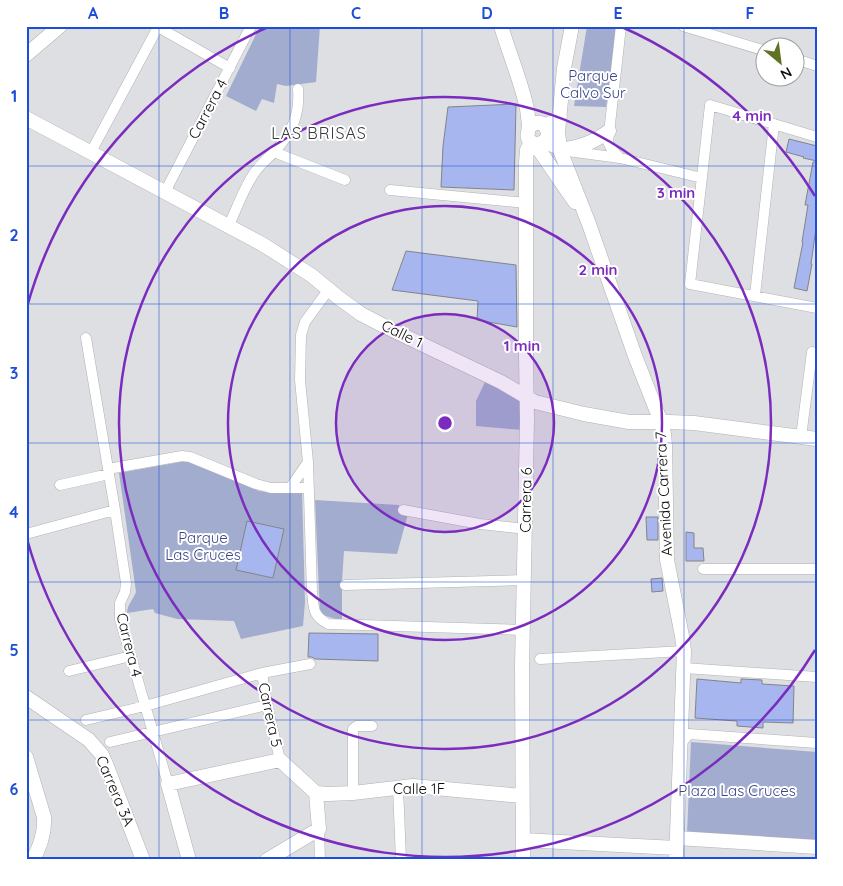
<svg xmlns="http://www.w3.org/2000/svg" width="843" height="886" viewBox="0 0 843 886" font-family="Quicksand,sans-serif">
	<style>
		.green { fill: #a2acce }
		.building { fill: #a7b6ee; stroke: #838487 }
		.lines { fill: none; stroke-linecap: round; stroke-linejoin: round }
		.street-casing { stroke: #b1b2b5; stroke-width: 11 }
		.secondary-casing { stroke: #b1b2b5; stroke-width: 15 }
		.street { stroke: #fff; stroke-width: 10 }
		.secondary { stroke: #fff; stroke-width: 14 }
		.grid { fill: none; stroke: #1d4ed8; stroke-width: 1; stroke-opacity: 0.55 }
		.ring { fill: none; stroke: #7b2cbf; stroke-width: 2.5 }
		.labels { text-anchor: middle; stroke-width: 4; stroke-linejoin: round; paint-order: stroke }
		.park-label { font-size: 15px; fill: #394688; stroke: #fff }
		.street-label { font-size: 15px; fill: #0d0d0e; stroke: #fff }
		.neighbourhood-label { font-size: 16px; letter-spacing: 1px; fill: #393a3d; stroke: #fff }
		.centre { fill: #7b2cbf; stroke: #fff; stroke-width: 2.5 }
		.ring-label { font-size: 15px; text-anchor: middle; font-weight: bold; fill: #7b2cbf; stroke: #fff; stroke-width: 4; stroke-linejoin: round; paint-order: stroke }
		.neatline { fill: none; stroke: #1d4ed8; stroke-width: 2 }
		.grid-label { font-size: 16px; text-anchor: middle; font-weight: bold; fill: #1d4ed8 }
	</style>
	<rect width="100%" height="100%" fill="#dedfe3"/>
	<path class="green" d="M260,26H320L316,82L286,86L277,84L274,103L262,99L256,111L226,96Z
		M587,26H618L606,107L574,106Z
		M485,382L520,399L521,430L476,426V401Z
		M186,461L202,466L259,491L268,492L302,490L305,602L303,626L241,639L234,621L177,619L155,613L153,609L127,613C127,605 133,600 136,592L119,473Z
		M315,500L399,505V513L408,514L397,554L344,551L342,581V621L320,614Z
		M691,742L817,752V841L687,833Z"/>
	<path class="building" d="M516,104L514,190L441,187L443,146L448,107Z
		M789,139L817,146V161L803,158L804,157L786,152Z
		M813,162H817V221L811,264H812L807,291L794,288L803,242H802L808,205H805Z
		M406,251L516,265L517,327L477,320L478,301L392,290Z
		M646,517H658V540H647Z
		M247,521L284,529L273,578L236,570Z
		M686,532L694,533V548H703L704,561H686Z
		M662,578L663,591L652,592L651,579Z
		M309,633L378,634V661L315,659L312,657H308Z
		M697,679L741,683V679L762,680V684L794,686L793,723L763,722V728L737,726V721L695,718Z"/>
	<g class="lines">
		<defs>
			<path id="street" d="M683,26L766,51
				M796,59L817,66
				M817,137L710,105L690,284L817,308
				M542,143L560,150L620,158L702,178
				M91,152L158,27L230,68
				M274,152L345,180
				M620,158L612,150L608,142L621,26
				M390,190L526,203
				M165,192L251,26
				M229,225C237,208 244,187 255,172C260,165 267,159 274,152C292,133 300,115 298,89
				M329,289L305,322L301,335L300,380L308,462L312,592C314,608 312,615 328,624L523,630
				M755,295L774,124
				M86,338L115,510L126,583L125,592L120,603V619L168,784
				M801,437L812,352
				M108,469L182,456L190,457L256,484L271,488H309
				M60,485L109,474
				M290,488L308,462
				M403,510L480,524L526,529
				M26,534L115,510
				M703,569H817
				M345,585L524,580
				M540,659L684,651
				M684,668L817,677
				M69,671L131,656
				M262,673L267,705L280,760
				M86,720L145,706L262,673L310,664
				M680,741L685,739L689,734L817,743
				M110,742L267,705
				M398,787L401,860
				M353,793V729L357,726H372
				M319,829L320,860"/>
			<path id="secondary" d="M501,26C509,53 521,81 527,109C528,114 528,119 529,125C529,134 523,138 535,144L575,202
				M572,26L564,68L558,132L560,150L589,224L635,356L661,422L664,434L665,446L667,560L682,636L684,651L676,860
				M26,55L60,26
				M26,118L262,244L311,275L339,298L361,314L386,327L501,382L535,402L584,414L629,422H669L694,423L817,439
				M529,127C532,124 535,122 541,123C542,123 543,125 544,125C550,125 556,120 560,116
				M535,144C547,144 552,134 544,125
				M560,150C580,147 593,143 609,131
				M26,697L89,740L102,755L106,764L143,860
				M26,757L44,817C45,833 40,846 33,860
				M316,793L328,794L353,793L413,786L522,796
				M677,838L817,847
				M523,840L676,848
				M189,860L168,784L280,760L316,793L319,829L267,860
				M523,860L522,667L527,421L526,356V163L527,150L531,142"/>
		</defs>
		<use href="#street" class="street-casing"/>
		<use href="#secondary" class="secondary-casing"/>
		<use href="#street" class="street"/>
		<use href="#secondary" class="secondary"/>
	</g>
	<path class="grid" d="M159,26V860M290,26V860M422,26V860M553,26V860M684,26V860M26,166H817M26,304H817M26,443H817M26,582H817M26,720H817"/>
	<circle cx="445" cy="423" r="109" fill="#7b2cbf" fill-opacity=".12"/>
	<g class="ring">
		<circle cx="445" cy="423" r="109"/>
		<circle cx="445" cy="423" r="217"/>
		<circle cx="445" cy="423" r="326"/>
		<path d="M815 650A434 434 0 0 1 27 539M27 307A434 434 0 0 1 268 27M622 27A434 434 0 0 1 815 196"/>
	</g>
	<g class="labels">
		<g class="park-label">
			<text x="593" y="81">Parque<tspan x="593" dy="17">Calvo Sur</tspan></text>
			<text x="203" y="543">Parque<tspan x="203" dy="17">Las Cruces</tspan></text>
			<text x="737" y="796">Plaza Las Cruces</text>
		</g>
		<g class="street-label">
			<text transform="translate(208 109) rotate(-62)" y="5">Carrera 4</text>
			<text transform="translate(402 334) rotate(26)" y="5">Calle 1</text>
			<text transform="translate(664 494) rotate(-93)" y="5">Avenida Carrera 7</text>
			<text transform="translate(526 500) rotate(-89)" y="5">Carrera 6</text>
			<text transform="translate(129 645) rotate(76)" y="5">Carrera 4</text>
			<text transform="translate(270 715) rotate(78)" y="5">Carrera 5</text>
			<text x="419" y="794">Calle 1F</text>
			<text transform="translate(115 791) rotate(67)" y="5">Carrera 3A</text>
		</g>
		<g class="neighbourhood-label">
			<text x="319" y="139">LAS BRISAS</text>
		</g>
	</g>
	<circle cx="445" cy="423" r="8" class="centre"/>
	<g class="ring-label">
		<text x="752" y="121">4 min</text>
		<text x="676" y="198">3 min</text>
		<text x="598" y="275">2 min</text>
		<text x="522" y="351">1 min</text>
	</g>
	<rect width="843" height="886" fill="none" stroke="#ffffff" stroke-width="55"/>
	<g transform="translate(780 62) rotate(151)"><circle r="24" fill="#ffffff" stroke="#9e9e9f"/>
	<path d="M0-4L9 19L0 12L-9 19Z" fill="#5f7322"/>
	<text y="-8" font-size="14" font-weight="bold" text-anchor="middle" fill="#0d0d0e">N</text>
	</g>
	<rect x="28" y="28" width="788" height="830" class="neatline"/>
	<g class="grid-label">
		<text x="93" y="19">A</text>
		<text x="224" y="19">B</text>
		<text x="356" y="19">C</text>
		<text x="487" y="19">D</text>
		<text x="618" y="19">E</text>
		<text x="750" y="19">F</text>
		<text x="14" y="102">1</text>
		<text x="14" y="241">2</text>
		<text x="14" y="379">3</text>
		<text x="14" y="518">4</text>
		<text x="14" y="656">5</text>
		<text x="14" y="795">6</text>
	</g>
</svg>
